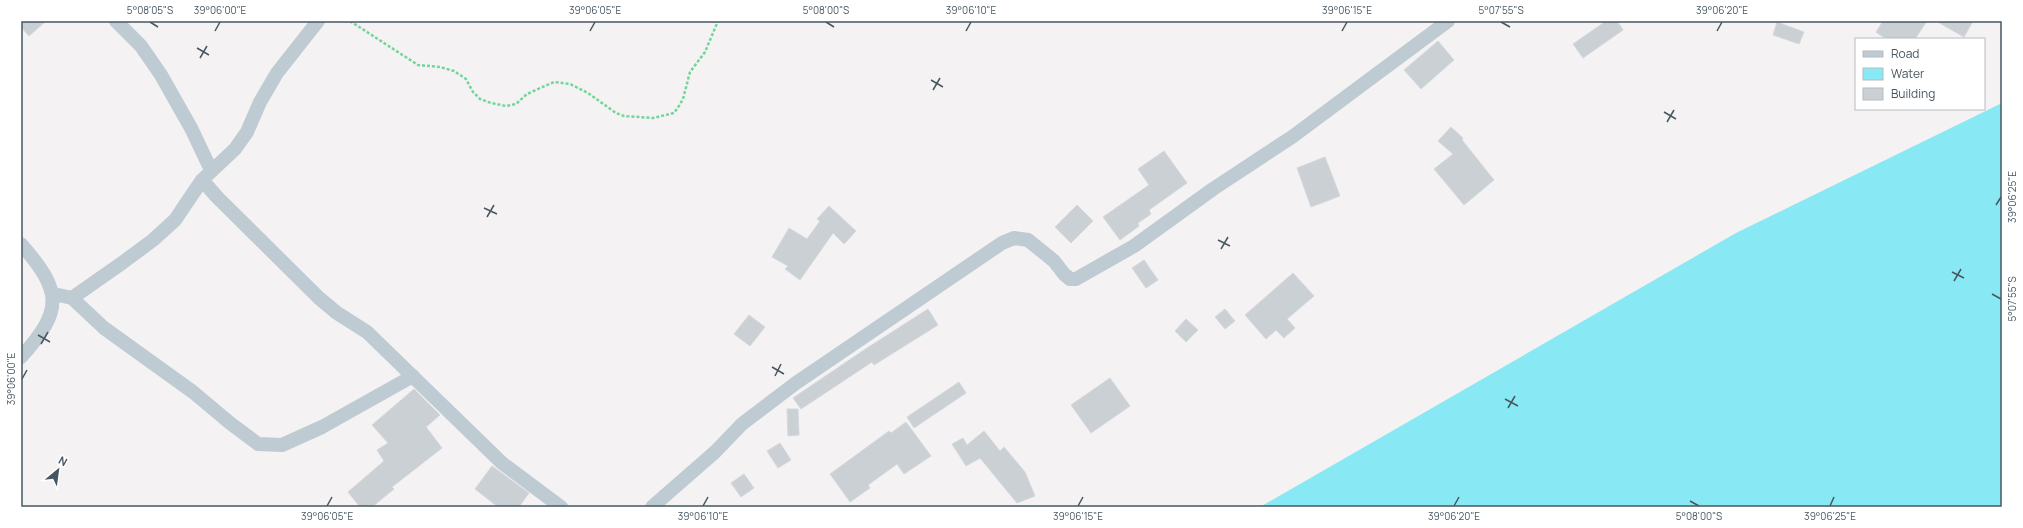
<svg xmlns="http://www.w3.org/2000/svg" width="2023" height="528" viewBox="0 0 2023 528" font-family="Manrope,sans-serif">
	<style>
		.water { fill: #88e8f4 }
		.building { fill: #cbd0d4; stroke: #d5d8dd }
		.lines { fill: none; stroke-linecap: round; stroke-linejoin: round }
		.path { stroke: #73d59b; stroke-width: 2.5; stroke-dasharray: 3 2; stroke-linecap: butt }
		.minor { stroke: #becbd2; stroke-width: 14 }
		.ticks { fill: none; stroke: #475761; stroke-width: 1.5 }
		.neatline { fill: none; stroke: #475761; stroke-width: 1.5 }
		.ticks-label { font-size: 10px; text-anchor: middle; fill: #475761 }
	</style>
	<rect width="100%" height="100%" fill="#f4f2f2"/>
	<path class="water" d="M2002,103V507H1260L1736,233Z"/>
	<path class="building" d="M21,21H46L29,36L21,27Z
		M1606,21H1617L1623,30L1583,58L1573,44Z
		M1883,21H1927L1915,39H1886L1876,32Z
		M1936,21H1973L1964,37Z
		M1777,22L1804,32L1799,44L1773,35Z
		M1438,41L1454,60L1421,89L1404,70Z
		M1451,127L1463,138L1462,140L1494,180L1464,205L1434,169L1453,154L1438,141Z
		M1164,151L1187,183L1149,210L1151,214L1138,223L1139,226L1120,240L1103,217L1149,185L1138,169Z
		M1325,157L1340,196L1311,207L1297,168Z
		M1077,205L1093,221L1071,243L1055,227Z
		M829,206L856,231L844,244L833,233L800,280L785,269L788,266L772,257L789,228L807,239L820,221L817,219Z
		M1144,260L1158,280L1146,288L1132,268Z
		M1293,273L1314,296L1287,319L1295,328L1284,338L1276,330L1266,339L1245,315Z
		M928,309L938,325L874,365L872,362L801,409L793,398L864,350Z
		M1225,309L1235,321L1225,329L1215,317Z
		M749,315L765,327L750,346L734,334Z
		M1186,319L1198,330L1186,342L1175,331Z
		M1110,378L1130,406L1091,433L1071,405Z
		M959,382L966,393L914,428L907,417Z
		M414,389L440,415L426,427L442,448L392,487L394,489L372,507H360L348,492L384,461L377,450L388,443L372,425Z
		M787,409H798L799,435L788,436Z
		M906,422L931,456L904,474L897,464L868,485L870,488L850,502L830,474L889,431L891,433Z
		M984,431L1000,451L1004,447L1025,472L1035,496L1017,503L980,458L966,466L952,444L963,438L967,445Z
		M780,443L791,460L778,468L767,451Z
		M492,466L529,493L519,507H498L475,489Z
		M744,474L754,488L741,497L731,483Z"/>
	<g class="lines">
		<path class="path" d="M350,21L418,65L440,67L454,71L466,79L473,92L480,99L491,103L506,106L516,104L527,94L554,82L570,84L588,93L616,113L624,116L653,118L674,113L679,106L683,99L690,72L705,52L718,21"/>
		<path class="minor" d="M116,21L141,46L161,75L191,128L211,170
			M202,180L218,198L319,298L337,313L367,332L502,463L561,507
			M21,244C62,291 64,310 21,357
			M54,294L72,298L122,263L153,240L175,220L202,180L235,149L247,132L260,102L277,73L318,21
			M72,298L104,328L193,392L230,423L258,444L282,445L322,427L413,376
			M652,507L715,452L742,424L796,383L1002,243L1014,238L1028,240L1054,261L1064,274L1070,279H1076L1134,246L1213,189L1292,137L1448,21"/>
	</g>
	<path class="ticks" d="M150,22L158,27M826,22L834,27M1501,22L1510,27M215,31L220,22M590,31L595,22M966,31L971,22M1342,31L1347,22M1717,31L1722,22M197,48L209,55M200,58L207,46M931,80L943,87M933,90L940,78M1664,112L1676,119M1667,122L1674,110M1996,205L2001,197M484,208L497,214M487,217L494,205M1218,240L1230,246M1221,249L1228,237M1952,272L1964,278M1954,281L1961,269M1992,294L2001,299M38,335L50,342M41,344L48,332M772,367L784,374M775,376L781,364M22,379L27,370M1505,399L1518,406M1508,408L1515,396M1690,501L1699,506M327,506L332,497M703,506L708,497M1078,506L1083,497M1454,506L1459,497M1830,506L1834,497"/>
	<rect width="2023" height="528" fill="none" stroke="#ffffff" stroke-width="44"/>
	<rect x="1855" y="38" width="130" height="72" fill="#ffffff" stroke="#b5bcc0"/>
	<rect x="1863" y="51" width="20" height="6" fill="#becbd2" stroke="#b5bcc0"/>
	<text x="1891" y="58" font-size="12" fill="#475761">Road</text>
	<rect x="1863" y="68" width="20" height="12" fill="#88e8f4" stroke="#b5bcc0"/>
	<text x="1891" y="78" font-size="12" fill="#475761">Water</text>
	<rect x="1863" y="88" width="20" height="12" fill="#cbd0d4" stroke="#b5bcc0"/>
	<text x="1891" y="98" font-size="12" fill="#475761">Building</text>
	<g transform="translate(58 470) rotate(29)" stroke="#ffffff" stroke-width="3" paint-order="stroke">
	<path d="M0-3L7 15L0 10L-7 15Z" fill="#475761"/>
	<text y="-6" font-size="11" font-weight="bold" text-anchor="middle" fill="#475761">N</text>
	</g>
	<rect x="22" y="22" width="1979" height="484" class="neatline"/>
	<g class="ticks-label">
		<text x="150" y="14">5°08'05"S</text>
		<text x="220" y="14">39°06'00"E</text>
		<text x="595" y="14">39°06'05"E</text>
		<text x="826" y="14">5°08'00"S</text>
		<text x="971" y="14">39°06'10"E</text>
		<text x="1347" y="14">39°06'15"E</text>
		<text x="1501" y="14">5°07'55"S</text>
		<text x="1722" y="14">39°06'20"E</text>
		<text transform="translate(2012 197) rotate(-90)" y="4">39°06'25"E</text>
		<text transform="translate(2012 299) rotate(-90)" y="4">5°07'55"S</text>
		<text transform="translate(11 379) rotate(-90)" y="4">39°06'00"E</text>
		<text x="327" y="520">39°06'05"E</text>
		<text x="703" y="520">39°06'10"E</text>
		<text x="1078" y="520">39°06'15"E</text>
		<text x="1454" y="520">39°06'20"E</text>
		<text x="1699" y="520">5°08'00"S</text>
		<text x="1830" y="520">39°06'25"E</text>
	</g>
</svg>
